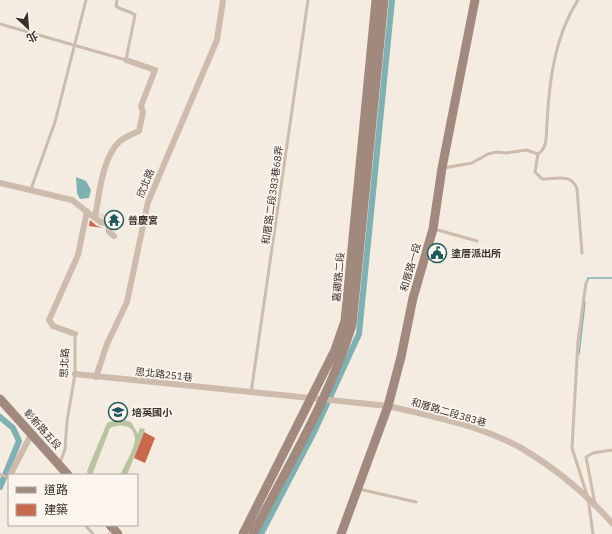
<svg xmlns="http://www.w3.org/2000/svg" width="612" height="534" viewBox="0 0 612 534" font-family="'IBM Plex Sans','Noto Sans TC',sans-serif">
	<style>
		.green { fill: #b8c4a0 }
		.plaza { fill: #ecdcc8 }
		.water { fill: #7fb0b2 }
		.lines { fill: none; stroke-linecap: round; stroke-linejoin: round }
		.stream { stroke: #7fb0b2; stroke-width: 1.5 }
		.canal { stroke: #7fb0b2; stroke-width: 6 }
		.building { fill: #c8694b }
		.lane { stroke: #cdbbac; stroke-width: 3 }
		.street { stroke: #cdbbac; stroke-width: 6 }
		.secondary { stroke: #a18a7d; stroke-width: 9 }
		.path-bridge { stroke: #b9a596; stroke-width: 1; stroke-dasharray: 2 2; stroke-linecap: butt }
		.labels { text-anchor: middle; stroke-width: 3.5; stroke-linejoin: round; paint-order: stroke }
		.street-label { font-size: 10px; fill: #3b302b; stroke: #fbf5ee }
		.poi-label { font-size: 10px; font-weight: bold; fill: #3b302b; stroke: #fbf5ee; text-anchor: start }
	</style>
	<rect width="100%" height="100%" fill="#f4ebe1"/>
	<path class="green" d="M119,418L131,422L138,434L140,428L145,429L127,475H120C124,467 134,449 135,440C135,425 121,423 110,428L92,475H88L87,471L107,423Z"/>
	<path class="plaza" d="M96,212L110,215L108,223L100,222Z"/>
	<path class="water" d="M76,177L86,181L91,190L89,198L80,199L77,193Z"/>
	<g class="lines">
		<path class="stream" d="M587,282L588,278H612
			M579,354L585,302"/>
		<path class="canal" d="M0,417L13,428L19,441L0,487
			M261,534L315,430L359,334L392,0"/>
	</g>
	<path class="building" d="M110,215L121,218L119,226L113,224L109,220Z
		M90,220L97,226L104,228L89,226Z
		M144,432L155,438L145,463L134,458Z"/>
	<g class="lines">
		<path class="lane" d="M0,24L126,60L135,15C129,10 122,11 116,6L117,0
			M538,154L535,172L542,179C556,179 572,173 577,189L582,253
			M444,168L472,163L488,154L497,152L507,153L526,150L538,154C548,148 546,134 547,123C549,82 555,35 578,0
			M31,189L55,122L86,0
			M434,229L477,241
			M586,283L578,341L572,448L588,498L593,534
			M251,393L308,0
			M60,463L65,449L67,421L75,374V334
			M0,474L9,478
			M359,489L416,502
			M595,504L586,457L593,453L612,450
			M85,525L93,534"/>
		<path class="street" d="M0,183L72,200L100,222L108,224L109,232L114,236
			M95,218C99,196 102,157 120,141C125,137 133,134 139,131L143,112L141,106L155,70L126,60
			M75,334L53,326L49,320L78,255L87,211
			M75,374L388,406C432,416 481,426 521,448C554,467 586,494 612,523
			M96,377L107,344L127,302L148,202L217,40L223,0
			M10,475L32,433"/>
		<path class="secondary" d="M0,399L68,475
			M110,525L118,534
			M243,534L335,350L345,321L376,0
			M253,534C288,466 329,399 352,325L384,0
			M341,534L388,406L401,357L413,298L433,229L442,168L475,0"/>
		<path class="path-bridge" d="M108,534L117,525"/>
	</g>
	<defs>
		<symbol id="temple-ring" viewBox="-11 -11 22 22"><circle r="9.5" fill="#fbf5ee" stroke="#1f5a5e" stroke-width="1.5"/><path d="M0-6L5-2H3V0L6.5 2.5H4V6H1.5V3h-3V6H-4V2.5H-6.5L-3 0V-2H-5Z" fill="#1f5a5e"/></symbol>
		<symbol id="civic-ring" viewBox="-11 -11 22 22"><circle r="9.5" fill="#fbf5ee" stroke="#1f5a5e" stroke-width="1.5"/><path d="M-.6-6.5H3V-4.5H.6V-3L4-1V1h2V6H-6V1h2V-1L-.6-3ZM-1.2 2.5V6h2.4V2.5Z" fill="#1f5a5e"/></symbol>
		<symbol id="school-ring" viewBox="-11 -11 22 22"><circle r="9.5" fill="#fbf5ee" stroke="#1f5a5e" stroke-width="1.5"/><path d="M0-5L7-2L0 1L-7-2ZM-4 1L0 2.5L4 1V4Q0 6-4 4Z" fill="#1f5a5e"/></symbol>
	</defs>
	<g fill-rule="evenodd">
		<use href="#temple-ring" x="103" y="209" width="22" height="22"/>
		<use href="#civic-ring" x="426" y="242" width="22" height="22"/>
		<use href="#school-ring" x="107" y="401" width="22" height="22"/>
	</g>
	<g class="labels">
		<g class="street-label">
			<text transform="translate(145 183) rotate(-68)" y="4">欣北路</text>
			<text transform="translate(272 195) rotate(-82)" y="4">和厝路二段383巷68弄</text>
			<text transform="translate(410 267) rotate(-74)" y="4">和厝路一段</text>
			<text transform="translate(338 277) rotate(-85)" y="4">嘉卿路二段</text>
			<text transform="translate(64 363) rotate(-87)" y="4">思北路</text>
			<text transform="translate(164 374) rotate(6)" y="4">思北路251巷</text>
			<text transform="translate(449 412) rotate(16)" y="4">和厝路二段383巷</text>
			<text transform="translate(43 429) rotate(48)" y="4">彰新路五段</text>
		</g>
		<g class="poi-label">
			<text x="128" y="224">普慶宮</text>
			<text x="451" y="257">塗厝派出所</text>
			<text x="132" y="416">培英國小</text>
		</g>
	</g>
	<rect x="8" y="474" width="130" height="52" fill="#fbf5ee" stroke="#aea6a0"/>
	<rect x="16" y="487" width="20" height="6" fill="#a18a7d" stroke="#aea6a0"/>
	<text x="44" y="494" font-size="12" fill="#3b302b">道路</text>
	<rect x="16" y="504" width="20" height="12" fill="#c8694b" stroke="#aea6a0"/>
	<text x="44" y="514" font-size="12" fill="#3b302b">建築</text>
	<g transform="translate(28 28) rotate(154)" stroke="#fbf5ee" stroke-width="3" paint-order="stroke">
	<path d="M0-3L7 15L0 10L-7 15Z" fill="#3b302b"/>
	<text y="-6" font-size="11" font-weight="bold" text-anchor="middle" fill="#3b302b">北</text>
	</g>
</svg>
